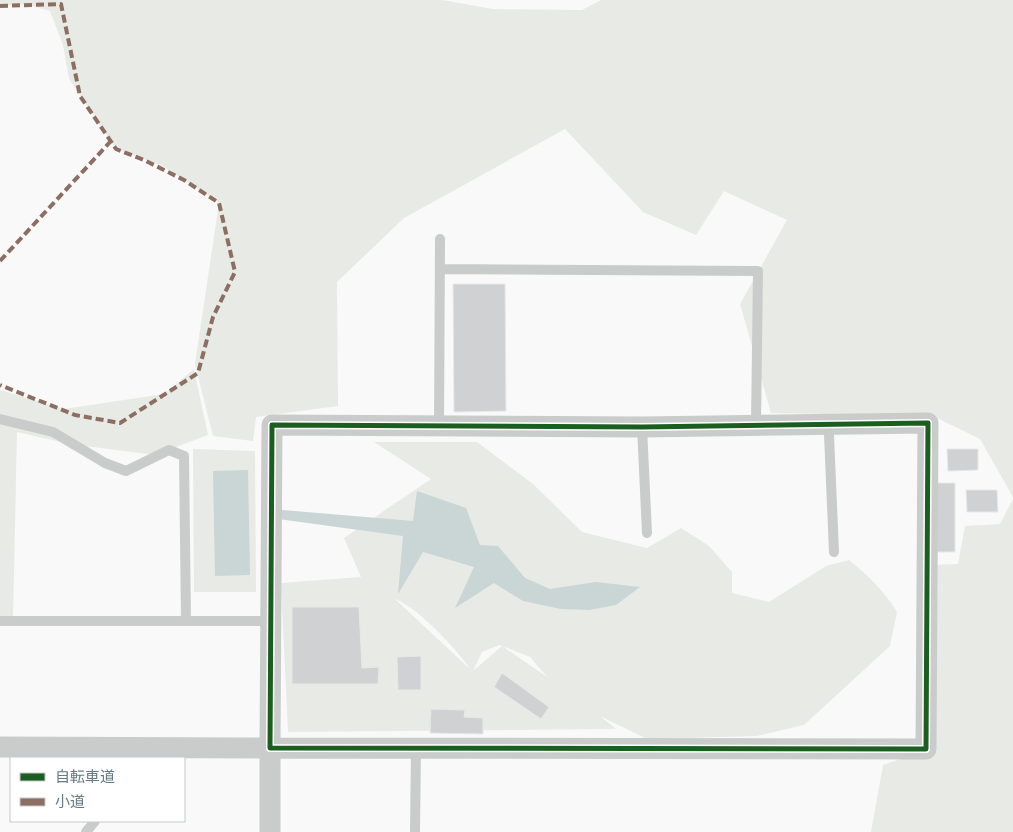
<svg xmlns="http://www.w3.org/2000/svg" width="1013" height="832" viewBox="0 0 1013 832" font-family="Montserrat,'Noto Sans JP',sans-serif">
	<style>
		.green { fill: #e8eae6; fill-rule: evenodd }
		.water { fill: #cad5d5 }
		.building { fill: #d0d1d2; stroke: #e8e8e8 }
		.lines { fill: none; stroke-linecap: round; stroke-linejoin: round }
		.service { stroke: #cacccc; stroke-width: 10 }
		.minor { stroke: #cacccc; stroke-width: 21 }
		.quiet { stroke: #8d6e63; stroke-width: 4; stroke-dasharray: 8 4; stroke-linecap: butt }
		.cycleway-casing { stroke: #fff; stroke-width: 8 }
		.cycleway { stroke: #1b5e20; stroke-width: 5 }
	</style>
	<rect width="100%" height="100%" fill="#f9f9f9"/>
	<path class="green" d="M0,0H442L493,9L582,10L601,0H1013V497L980,439L933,416L771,413L740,304L787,220L724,191L696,235L643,212L565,129L404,218L337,282L338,406L256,417L253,441L213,436L195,364L219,203L163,166L116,149L69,79L63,45L50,11L25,4L0,6Z
		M194,369L208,435L155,455L70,444L17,432L13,619L0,622V390L64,409L164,394Z
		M374,442H477L533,484L582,532L647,548L681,528L709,546L732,572V593L769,602L826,566L849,560C868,575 884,591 897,612L890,646L804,725L757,736L647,739L600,716L616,729L288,732L281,583L361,577L344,538L431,479ZM395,599C417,607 456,648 470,669ZM500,645L502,646L473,671L482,652ZM505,647L530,657L547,677L505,648Z
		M193,449L255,451L256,592H194Z
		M1013,499V832H871L883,765L930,749V565L958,564L965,526L1000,524Z"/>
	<path class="water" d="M248,470L250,575L215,576L213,471Z
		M417,491L466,508L480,545L498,546L525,578L550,589L596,582L640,587L616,605L589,610L561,609L523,601L494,583L455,608L474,567L423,552L398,594L403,536L271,518V509L413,521Z"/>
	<path class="building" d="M453,284H505L506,411L454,412Z
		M947,449H978V470L948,471Z
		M937,483H955V552H937Z
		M966,490H997L998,512H967Z
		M292,607H359L362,668L379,667L378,684H292Z
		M421,656V690H398L397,657Z
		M502,673L549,707L541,719L494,687Z
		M431,709L465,710L464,717L483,718V734L430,733Z"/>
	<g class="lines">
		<path class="service" d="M440,269L758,271L756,424
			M0,419L53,432L105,463L126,471L169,450L184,456L186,621
			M831,424L829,435L834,552
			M439,425L440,239
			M642,427L647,533
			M0,621H271
			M86,832L95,821
			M415,832L416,748"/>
		<path class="minor" d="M928,423L926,749L270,748L272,425L642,427Z
			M0,747L270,748V832"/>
		<path class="quiet" d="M0,6L61,4L80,96L116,149L144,160L184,180L219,203L235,272L213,317L198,373L120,423L75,415L0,385
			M0,261L111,141"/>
		<defs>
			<path id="cycleway" d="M928,423L926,749L270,748L272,425L642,427Z"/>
		</defs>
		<use href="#cycleway" class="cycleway-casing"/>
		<use href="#cycleway" class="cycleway"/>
	</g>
	<rect x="10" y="757" width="175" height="65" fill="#ffffff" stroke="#c2cacd"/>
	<rect x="20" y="773" width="25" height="8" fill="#1b5e20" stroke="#c2cacd"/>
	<text x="55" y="782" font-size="15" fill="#667a81">自転車道</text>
	<rect x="20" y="798" width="25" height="8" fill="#8d6e63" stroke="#c2cacd"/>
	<text x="55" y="807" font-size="15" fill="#667a81">小道</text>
</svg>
